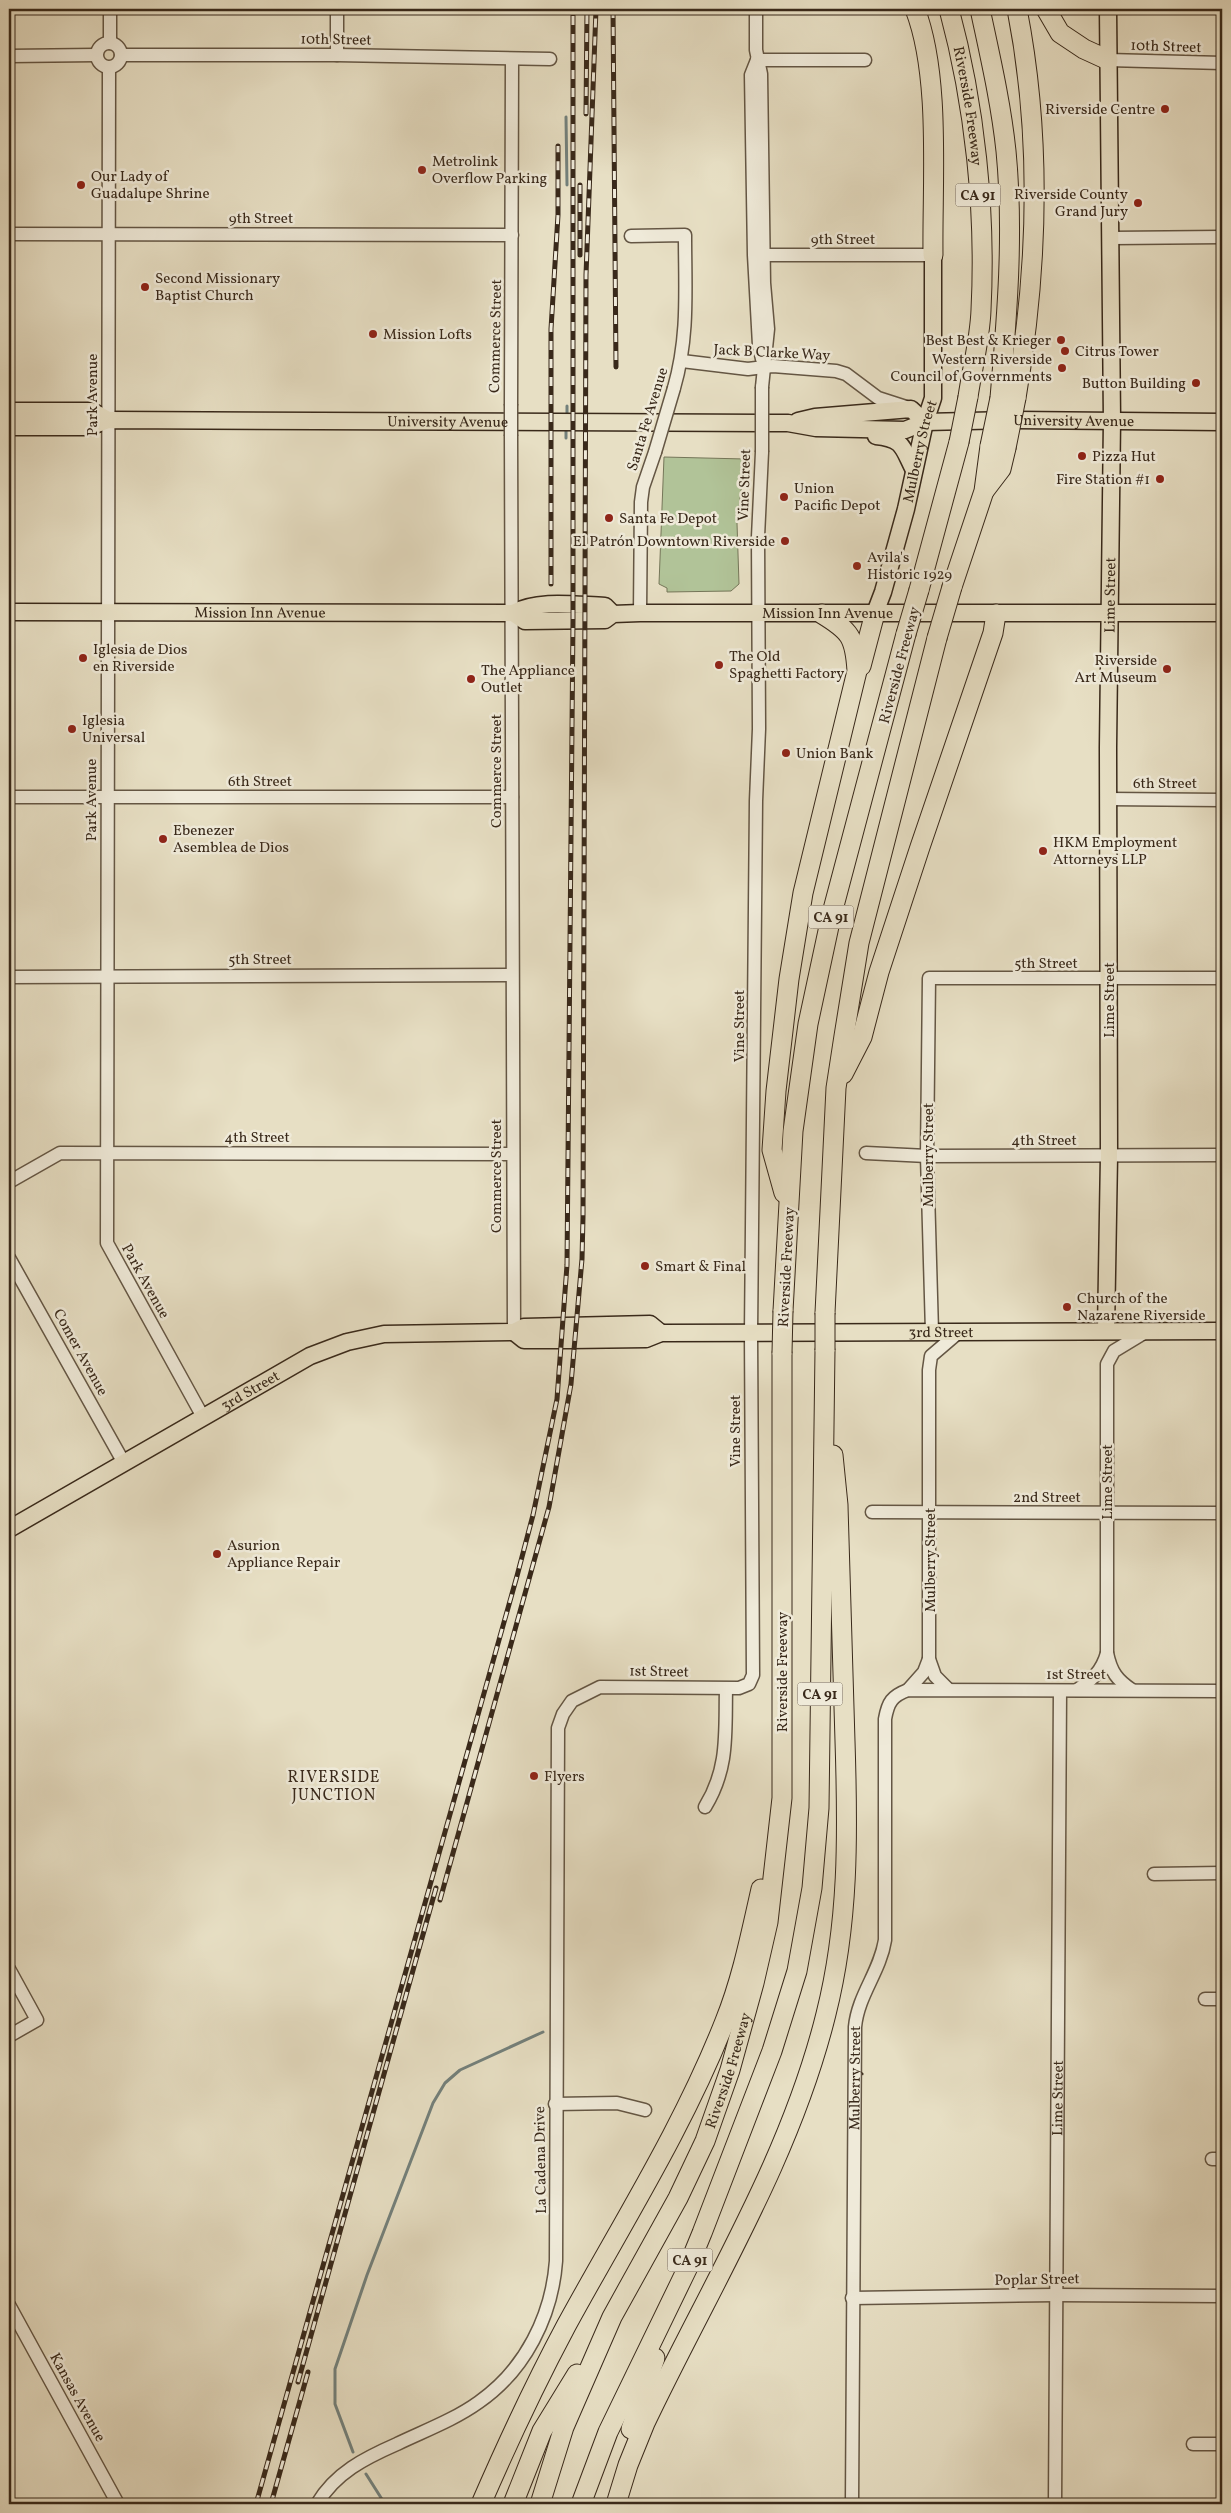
<svg xmlns="http://www.w3.org/2000/svg" width="1231" height="2513" viewBox="0 0 1231 2513" font-family="Vollkorn,serif">
	<style>
		.green { fill: #b1c398; stroke: #757659 }
		.lines { fill: none; stroke-linecap: round; stroke-linejoin: round }
		.stream { stroke: #73807b; stroke-width: 3 }
		.minor-casing { stroke: #645644; stroke-width: 15 }
		.major-casing { stroke: #39291a; stroke-width: 19 }
		.highway-casing { stroke: #39291a; stroke-width: 21 }
		.minor { stroke: #efead9; stroke-width: 12 }
		.major { stroke: #e7dfc4; stroke-width: 16 }
		.highway { stroke: #e7dfc4; stroke-width: 19 }
		.rail-casing { stroke: #39291a; stroke-width: 5 }
		.rail { stroke: #efead9; stroke-width: 3; stroke-dasharray: 9; stroke-linecap: butt }
		.minor-bridge-casing { stroke: #645644; stroke-width: 15; stroke-linecap: butt }
		.highway-bridge-casing { stroke: #39291a; stroke-width: 21; stroke-linecap: butt }
		.minor-bridge { stroke: #efead9; stroke-width: 12 }
		.highway-bridge { stroke: #e7dfc4; stroke-width: 19 }
		.poi-dot { fill: #8f2418; stroke: #efead9; stroke-width: 2 }
		.labels { text-anchor: middle; stroke-width: 5; stroke-linejoin: round; paint-order: stroke }
		.shield { fill: #efead9; stroke: #706353; stroke-width: 1 }
		.shield-label { font-size: 14px; font-weight: bold; fill: #39291a }
		.street-label { font-size: 15px; fill: #39291a; stroke: #efead9 }
		.poi-label { font-size: 15px; fill: #39291a; stroke: #efead9; text-anchor: start }
		.neighbourhood-label { font-size: 16px; letter-spacing: 1px; fill: #39291a; stroke: #efead9 }
	</style>
	<rect width="100%" height="100%" fill="#e7dfc4"/>
	<filter id="stains"><feTurbulence type="fractalNoise" baseFrequency=".004" numOctaves="4"/><feColorMatrix values="0 0 0 0 .2 0 0 0 0 .09 0 0 0 0 .02 0 0 0 .5 -.17"/></filter>
	<radialGradient id="worn" r=".72"><stop offset=".6" stop-color="#630" stop-opacity="0"/><stop offset="1" stop-color="#630" stop-opacity=".3"/></radialGradient>
	<path class="green" d="M664,457L745,459L737,523L739,584L731,591L667,592V588L659,584Z"/>
	<g class="lines">
		<path class="stream" d="M566,117L567,185
			M567,418V406
			M566,438V426
			M353,2452L335,2404V2369L367,2275L433,2103L445,2083L460,2070L543,2032
			M366,2474L385,2504"/>
		<defs>
			<g id="minor">
				<path d="M756,9V50L761,74L764,283L768,329L762,387"/>
				<circle cx="109" cy="55" r="12"/>
				<path d="M110,43V9"/>
				<path d="M121,55H337L550,59"/>
				<path d="M337,55V9"/>
				<path d="M9,56L96,55"/>
				<path d="M757,60L751,75L754,255L759,345L762,359"/>
				<path d="M757,60H865"/>
				<path d="M1108,60L1222,63"/>
				<path d="M109,68L107,1243L203,1417"/>
				<path d="M9,234L512,235"/>
				<path d="M631,236L685,235C685,289 689,336 674,388"/>
				<path d="M1112,238L1222,237"/>
				<path d="M758,255H933"/>
				<path d="M682,361L748,369L773,366L836,371L846,374L878,398L909,408"/>
				<path d="M511,404L512,59"/>
				<path d="M511,436L514,1332"/>
				<path d="M640,613L641,502L643,487L655,452"/>
				<path d="M9,797H512"/>
				<path d="M1107,799L1222,800"/>
				<path d="M9,977L512,975"/>
				<path d="M866,1153L927,1156L1222,1155"/>
				<path d="M9,1182L60,1153L512,1154"/>
				<path d="M9,1258L124,1463"/>
				<path d="M932,1332L927,1156L929,978H1222"/>
				<path d="M872,1512L1222,1513"/>
				<path d="M948,1689L935,1676L929,1659V1370L931,1356L959,1332"/>
				<path d="M908,1690L924,1672L929,1659"/>
				<path d="M1077,1690C1092,1680 1102,1671 1107,1653"/>
				<path d="M1132,1690C1117,1680 1111,1672 1107,1653V1364L1114,1351L1147,1331"/>
				<path d="M705,1807C729,1768 725,1733 726,1689"/>
				<path d="M1154,1874L1222,1873"/>
				<path d="M9,1969L37,2020L9,2036"/>
				<path d="M1205,1999H1222"/>
				<path d="M555,2104L617,2103L645,2110"/>
				<path d="M1212,2159H1222"/>
				<path d="M852,2298L1055,2295L1222,2296"/>
				<path d="M9,2305L118,2504"/>
				<path d="M1193,2444H1222"/>
				<path d="M317,2504C335,2473 365,2458 397,2444C424,2431 454,2420 479,2402C525,2370 552,2316 556,2261L558,1728L563,1714L572,1701L600,1687L739,1688L749,1684L753,1675L751,1334L756,801L759,729L758,537L762,452"/>
				<path id="s1" d="M852,2504L855,2027C858,1995 880,1972 885,1940V1719C888,1702 892,1696 908,1690L1222,1691"/>
				<path id="s2" d="M1055,2504L1060,1691"/>
			</g>
			<g id="major">
				<path d="M9,411H92L108,420"/>
				<path d="M798,421L815,417L911,409L925,422"/>
				<path id="s3" d="M9,427H89L108,420L788,423L816,428L905,430L925,422L1011,420L1222,422"/>
				<path d="M876,436C904,439 902,447 914,470"/>
				<path id="s4" d="M9,612L513,613C538,599 576,605 605,606L613,614"/>
				<path id="s5" d="M513,613L525,621L605,620L613,614L640,613H1222"/>
				<path id="s6" d="M875,613L883,592L906,509L925,422L933,398V255"/>
				<path id="s7" d="M1106,1331L1109,1156L1108,748L1112,420L1108,9"/>
				<path id="s8" d="M514,1332L524,1340H569L646,1339L661,1333L1222,1331"/>
				<path id="s9" d="M9,1529L310,1356L347,1342L384,1334L514,1332L524,1327L650,1324L661,1333"/>
			</g>
			<g id="highway">
				<path d="M915,9C941,76 932,182 933,255"/>
				<path id="s10" d="M949,9C975,105 986,211 981,310C980,339 972,369 968,397"/>
				<path d="M980,9C990,56 1001,103 1006,151C1014,233 1007,316 1000,398"/>
				<path d="M1046,9L1060,33L1084,49L1108,60"/>
				<path d="M1016,398C1038,269 1042,137 1017,9"/>
				<path d="M985,490L1001,469L1006,448"/>
				<path d="M952,587L984,491L990,446"/>
				<path d="M919,590L959,442"/>
				<path d="M861,666L875,613"/>
				<path d="M843,1074L862,1037L879,972L920,847L993,633L996,614"/>
				<path d="M784,1193L772,1150L776,1091L789,979L803,893L857,671C855,637 850,631 822,614"/>
				<path d="M783,1311L793,1131L808,1024L831,917L906,634"/>
				<path d="M825,1313L836,1088L844,1036L859,943L937,638"/>
				<path d="M631,2429L655,2358"/>
				<path d="M481,2504C507,2444 535,2384 566,2326C621,2225 683,2128 725,2021C742,1979 751,1933 761,1889"/>
				<path d="M513,2504L542,2431L577,2374"/>
				<path id="s11" d="M540,2504L564,2427L612,2317L678,2198L705,2141L730,2070L754,1983L768,1922L782,1798V1353"/>
				<path d="M581,2504L608,2432L688,2267L702,2233L772,2051L797,1971L812,1888L819,1808L825,1350"/>
				<path d="M616,2504L628,2465L645,2423C709,2288 790,2160 826,2014C849,1923 848,1834 845,1741C843,1663 840,1584 838,1505L833,1455"/>
			</g>
		</defs>
		<use href="#minor" class="minor-casing"/>
		<use href="#major" class="major-casing"/>
		<use href="#highway" class="highway-casing"/>
		<use href="#minor" class="minor"/>
		<use href="#major" class="major"/>
		<use href="#highway" class="highway"/>
		<defs>
			<path id="rail" d="M613,9L616,367
				M586,114L587,9
				M580,185V255
				M551,584V329L558,215V146
				M440,1900L549,1507L571,1384L582,1259L583,1217L586,275L596,9
				M298,2382L436,1888
				M256,2504L517,1576L533,1515L557,1399L567,1265L573,620V9
				M271,2504L308,2372"/>
		</defs>
		<use href="#rail" class="rail-casing"/>
		<use href="#rail" class="rail"/>
		<defs>
			<path id="minor-bridge" d="M511,404V436
				M655,452L674,388
				M762,452V387"/>
			<path id="highway-bridge" d="M959,442L968,397
				M990,446L1000,398
				M1006,448L1016,398
				M906,634L919,590
				M937,638L952,587
				M825,1313V1350
				M782,1353L783,1311"/>
		</defs>
		<use href="#minor-bridge" class="minor-bridge-casing"/>
		<use href="#highway-bridge" class="highway-bridge-casing"/>
		<use href="#minor-bridge" class="minor-bridge"/>
		<use href="#highway-bridge" class="highway-bridge"/>
	</g>
	<g class="poi-dot">
		<circle cx="1165" cy="109" r="5"/>
		<circle cx="422" cy="170" r="5"/>
		<circle cx="81" cy="185" r="5"/>
		<circle cx="1138" cy="203" r="5"/>
		<circle cx="145" cy="287" r="5"/>
		<circle cx="373" cy="334" r="5"/>
		<circle cx="1061" cy="340" r="5"/>
		<circle cx="1065" cy="351" r="5"/>
		<circle cx="1062" cy="368" r="5"/>
		<circle cx="1196" cy="383" r="5"/>
		<circle cx="1082" cy="456" r="5"/>
		<circle cx="1160" cy="479" r="5"/>
		<circle cx="784" cy="497" r="5"/>
		<circle cx="609" cy="518" r="5"/>
		<circle cx="785" cy="541" r="5"/>
		<circle cx="857" cy="566" r="5"/>
		<circle cx="83" cy="658" r="5"/>
		<circle cx="719" cy="665" r="5"/>
		<circle cx="1167" cy="669" r="5"/>
		<circle cx="471" cy="679" r="5"/>
		<circle cx="72" cy="729" r="5"/>
		<circle cx="786" cy="753" r="5"/>
		<circle cx="163" cy="839" r="5"/>
		<circle cx="1043" cy="851" r="5"/>
		<circle cx="645" cy="1266" r="5"/>
		<circle cx="1067" cy="1307" r="5"/>
		<circle cx="217" cy="1554" r="5"/>
		<circle cx="534" cy="1776" r="5"/>
	</g>
	<g class="labels">
		<g class="shield">
			<rect x="955.5" y="183.5" width="45" height="23" rx="4"/>
			<rect x="808.5" y="905.5" width="45" height="23" rx="4"/>
			<rect x="797.5" y="1682.5" width="45" height="23" rx="4"/>
			<rect x="667.5" y="2248.5" width="45" height="23" rx="4"/>
		</g>
		<g class="shield-label">
			<text x="978" y="200">CA 91</text>
			<text x="831" y="922">CA 91</text>
			<text x="820" y="1699">CA 91</text>
			<text x="690" y="2265">CA 91</text>
		</g>
		<g class="street-label">
			<text transform="translate(336 39) rotate(1)" y="5">10th Street</text>
			<text transform="translate(1166 46) rotate(2)" y="5">10th Street</text>
			<text dy="5" stroke="none"><textPath href="#s10" startOffset="99">Riverside Freeway</textPath></text>
			<text x="261" y="223">9th Street</text>
			<text x="843" y="244">9th Street</text>
			<text transform="translate(495 336) rotate(-89)" y="5">Commerce Street</text>
			<text transform="translate(772 352) rotate(3)" y="5">Jack B Clarke Way</text>
			<text transform="translate(92 395) rotate(-90)" y="5">Park Avenue</text>
			<text transform="translate(647 419) rotate(-73)" y="5">Santa Fe Avenue</text>
			<text dy="5" stroke="none"><textPath href="#s3" startOffset="440">University Avenue</textPath></text>
			<text dy="5" stroke="none"><textPath href="#s3" startOffset="1068">University Avenue</textPath></text>
			<text dy="5" stroke="none"><textPath href="#s6" startOffset="168">Mulberry Street</textPath></text>
			<text transform="translate(744 485) rotate(-88)" y="5">Vine Street</text>
			<text dy="5" stroke="none"><textPath href="#s7" startOffset="736">Lime Street</textPath></text>
			<text dy="5" stroke="none"><textPath href="#s4" startOffset="251">Mission Inn Avenue</textPath></text>
			<text dy="5" stroke="none"><textPath href="#s5" startOffset="319">Mission Inn Avenue</textPath></text>
			<text transform="translate(899 665) rotate(-75)" y="5">Riverside Freeway</text>
			<text transform="translate(496 771) rotate(-90)" y="5">Commerce Street</text>
			<text x="260" y="786">6th Street</text>
			<text x="1165" y="788">6th Street</text>
			<text transform="translate(91 800) rotate(-90)" y="5">Park Avenue</text>
			<text x="260" y="964">5th Street</text>
			<text x="1046" y="968">5th Street</text>
			<text transform="translate(1109 1000) rotate(-90)" y="5">Lime Street</text>
			<text transform="translate(739 1026) rotate(-90)" y="5">Vine Street</text>
			<text x="257" y="1142">4th Street</text>
			<text x="1044" y="1145">4th Street</text>
			<text transform="translate(928 1155) rotate(-90)" y="5">Mulberry Street</text>
			<text transform="translate(496 1176) rotate(-90)" y="5">Commerce Street</text>
			<text transform="translate(786 1267) rotate(-87)" y="5">Riverside Freeway</text>
			<text transform="translate(146 1281) rotate(61)" y="5">Park Avenue</text>
			<text dy="5" stroke="none"><textPath href="#s8" startOffset="431">3rd Street</textPath></text>
			<text transform="translate(81 1352) rotate(61)" y="5">Comer Avenue</text>
			<text dy="5" stroke="none"><textPath href="#s9" startOffset="278">3rd Street</textPath></text>
			<text transform="translate(735 1431) rotate(-90)" y="5">Vine Street</text>
			<text transform="translate(1107 1482) rotate(-90)" y="5">Lime Street</text>
			<text x="1047" y="1502">2nd Street</text>
			<text transform="translate(930 1560) rotate(-90)" y="5">Mulberry Street</text>
			<text transform="translate(659 1671) rotate(1)" y="5">1st Street</text>
			<text transform="translate(782 1672) rotate(-90)" y="5">Riverside Freeway</text>
			<text x="1076" y="1679">1st Street</text>
			<text dy="5" stroke="none"><textPath href="#s11" startOffset="474">Riverside Freeway</textPath></text>
			<text dy="5" stroke="none"><textPath href="#s1" startOffset="426">Mulberry Street</textPath></text>
			<text dy="5" stroke="none"><textPath href="#s2" startOffset="406">Lime Street</textPath></text>
			<text transform="translate(540 2160) rotate(-91)" y="5">La Cadena Drive</text>
			<text transform="translate(1037 2279) rotate(-1)" y="5">Poplar Street</text>
			<text transform="translate(78 2397) rotate(61)" y="5">Kansas Avenue</text>
		</g>
		<g class="poi-label">
			<text x="1155" y="114" text-anchor="end">Riverside Centre</text>
			<text x="432" y="166">Metrolink<tspan x="432" dy="17">Overflow Parking</tspan></text>
			<text x="91" y="181">Our Lady of<tspan x="91" dy="17">Guadalupe Shrine</tspan></text>
			<text x="1128" y="199" text-anchor="end">Riverside County<tspan x="1128" dy="17">Grand Jury</tspan></text>
			<text x="155" y="283">Second Missionary<tspan x="155" dy="17">Baptist Church</tspan></text>
			<text x="383" y="339">Mission Lofts</text>
			<text x="1051" y="345" text-anchor="end">Best Best &amp; Krieger</text>
			<text x="1075" y="356">Citrus Tower</text>
			<text x="1052" y="364" text-anchor="end">Western Riverside<tspan x="1052" dy="17">Council of Governments</tspan></text>
			<text x="1186" y="388" text-anchor="end">Button Building</text>
			<text x="1092" y="461">Pizza Hut</text>
			<text x="1150" y="484" text-anchor="end">Fire Station #1</text>
			<text x="794" y="493">Union<tspan x="794" dy="17">Pacific Depot</tspan></text>
			<text x="619" y="523">Santa Fe Depot</text>
			<text x="775" y="546" text-anchor="end">El Patrón Downtown Riverside</text>
			<text x="867" y="562">Avila's<tspan x="867" dy="17">Historic 1929</tspan></text>
			<text x="93" y="654">Iglesia de Dios<tspan x="93" dy="17">en Riverside</tspan></text>
			<text x="729" y="661">The Old<tspan x="729" dy="17">Spaghetti Factory</tspan></text>
			<text x="1157" y="665" text-anchor="end">Riverside<tspan x="1157" dy="17">Art Museum</tspan></text>
			<text x="481" y="675">The Appliance<tspan x="481" dy="17">Outlet</tspan></text>
			<text x="82" y="725">Iglesia<tspan x="82" dy="17">Universal</tspan></text>
			<text x="796" y="758">Union Bank</text>
			<text x="173" y="835">Ebenezer<tspan x="173" dy="17">Asemblea de Dios</tspan></text>
			<text x="1053" y="847">HKM Employment<tspan x="1053" dy="17">Attorneys LLP</tspan></text>
			<text x="655" y="1271">Smart &amp; Final</text>
			<text x="1077" y="1303">Church of the<tspan x="1077" dy="17">Nazarene Riverside</tspan></text>
			<text x="227" y="1550">Asurion<tspan x="227" dy="17">Appliance Repair</tspan></text>
			<text x="544" y="1781">Flyers</text>
		</g>
		<g class="neighbourhood-label">
			<text x="334" y="1782">RIVERSIDE<tspan x="334" dy="18">JUNCTION</tspan></text>
		</g>
	</g>
	<rect width="1231" height="2513" fill="none" stroke="#e7dfc4" stroke-width="30"/>
	<rect x="10" y="10" width="1211" height="2493" fill="none" stroke="#39291a" stroke-width="2.5"/>
	<rect x="15" y="15" width="1201" height="2483" fill="none" stroke="#39291a"/>
	<rect width="100%" height="100%" filter="url(#stains)"/>
	<rect width="100%" height="100%" fill="url(#worn)"/>
</svg>
